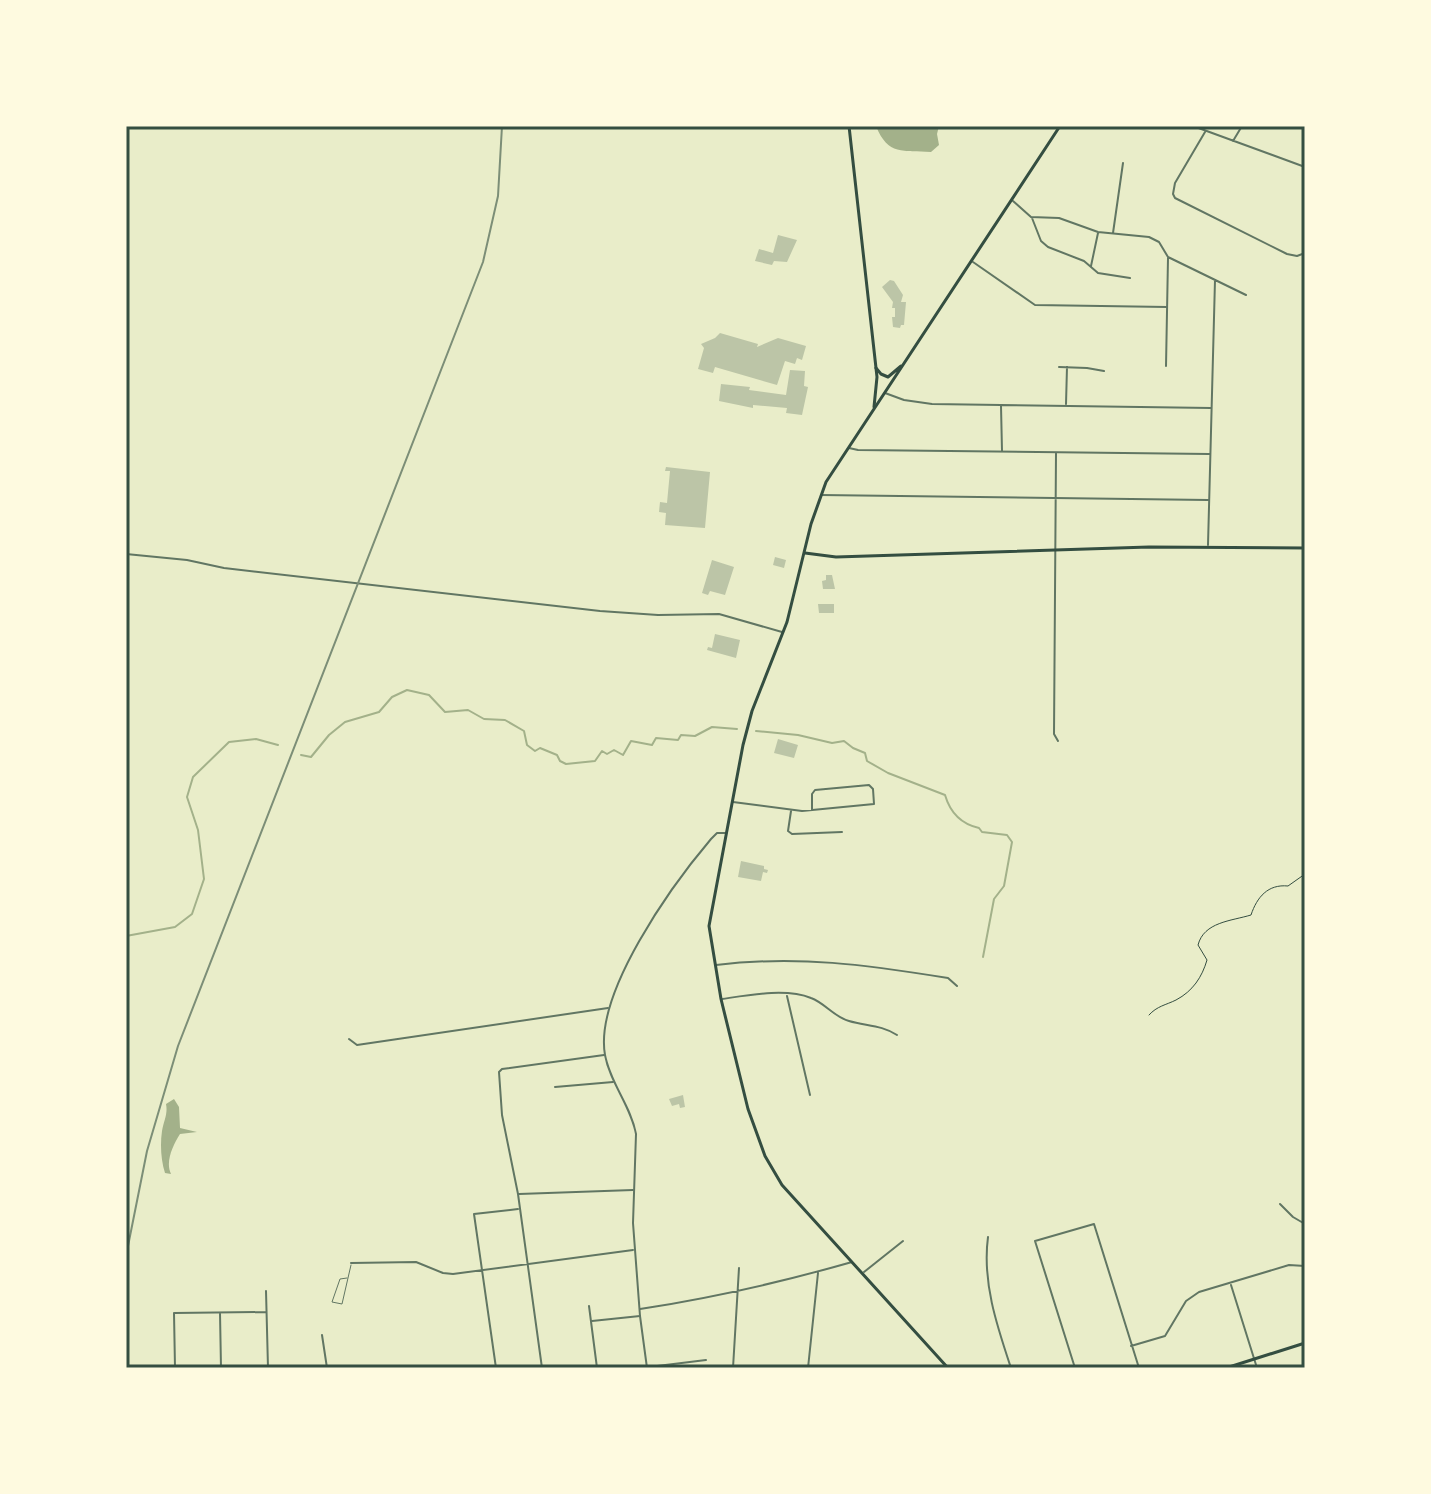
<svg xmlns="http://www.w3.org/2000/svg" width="1431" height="1494" viewBox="0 0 1431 1494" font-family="'Alegreya Sans',sans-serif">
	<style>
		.water { fill: #a3b18a }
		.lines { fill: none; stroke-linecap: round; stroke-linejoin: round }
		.stream { stroke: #a3b18a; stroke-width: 2 }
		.building { fill: #bcc5a7 }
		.path { stroke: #344e41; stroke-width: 1 }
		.service { stroke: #617663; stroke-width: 1 }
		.minor { stroke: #617663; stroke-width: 2 }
		.tertiary { stroke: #617663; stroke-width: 2 }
		.secondary { stroke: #344e41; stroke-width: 3 }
		.primary { stroke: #344e41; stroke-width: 3 }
		.rail { stroke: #7c8e77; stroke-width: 2 }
		.neatline { fill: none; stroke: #344e41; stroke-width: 3 }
	</style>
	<rect width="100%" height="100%" fill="#e9edc9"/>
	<path class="water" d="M876,126H939L937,134L939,145L931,152C903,150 888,156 876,126Z
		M174,1099L179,1107L180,1128L197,1132L180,1134C173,1145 165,1162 171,1174L165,1173C161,1160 160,1145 162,1131C164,1120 168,1114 166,1104Z"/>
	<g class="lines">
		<path class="stream" d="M756,731L798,735L832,743L844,741L853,748L865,753L867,761L888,773L945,795C950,812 961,824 979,828L982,832L1007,835L1012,842L1004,886L994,899L983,957
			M301,755L311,757L329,735L345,722L379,712L392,697L407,690L429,695L445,712L468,710L484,719L505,720L524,731L527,745L535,751L540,748L557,755L560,761L566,764L595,761L602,751L607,754L614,750L623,755L631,741L652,745L656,738L678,740L681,735L695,736L712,727L737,729
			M126,936L175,927L192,914L204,879L198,830L187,797L193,777L229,742L256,739L278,745"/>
	</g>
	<path class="building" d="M778,235L797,240L787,262L774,261L772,265L755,261L759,249L773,253Z
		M890,280L894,281L903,295L901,302H906L904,325H901L900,328L893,327L892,317H895V308H892L893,302L882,287Z
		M720,333L758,344L757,347L778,338L806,346L802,360L797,358L795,364L785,361L777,385L715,367L713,373L698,369L704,348L701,344L715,338Z
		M790,370L805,371L804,386L808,387L802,415L786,413L787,408L753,405V408L719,401L721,384L750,387L749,390L786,395Z
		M666,467L710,472L705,528L665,525L666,513L659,512L660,502L667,503L670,471H665Z
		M775,557L786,560L784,568L773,565Z
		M712,560L734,567L725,595L710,591L708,595L702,593Z
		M826,575H832L835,589H823L822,581L826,580Z
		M818,604H834V613H819Z
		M715,634L740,640L736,658L707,650L708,647L712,648Z
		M778,739L798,745L794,758L774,753Z
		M741,861L764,866V869L768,870L767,873L763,872L761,881L738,877Z
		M683,1095L685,1107L680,1108L679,1104L672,1106L669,1099Z"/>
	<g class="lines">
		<path class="path" d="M1149,1015C1157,1006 1166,1005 1176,1000C1193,991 1202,977 1207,960L1198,945C1204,922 1231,921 1251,915C1257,897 1268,884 1288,886L1305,874"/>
		<path class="service" d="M347,1278L340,1279L332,1302L342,1304L351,1265"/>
		<path class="minor" d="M1193,126L1305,167
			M1205,132L1175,183L1173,194L1175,198L1287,254L1297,256L1305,253
			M1233,141L1242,126
			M1013,201L1031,217L1059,218L1098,232L1149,237L1159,242L1168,257L1246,295
			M1032,218L1041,241L1048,247L1084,261L1098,273L1130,278
			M1113,233L1123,163
			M973,262L1035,305L1167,307
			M1091,266L1098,233
			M1166,366L1168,258
			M1059,367L1087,368L1104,371
			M885,393L904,400L932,404L1211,408
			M1066,404L1067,367
			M1001,406L1002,451
			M849,448L858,450L1209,454
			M1056,453L1054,734L1058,741
			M821,495L1208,500
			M1208,545L1215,280
			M126,554L187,560L224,568L600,611L658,615L719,614L782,632
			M733,802L802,811L874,804L873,789L869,785L815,790L812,794V810
			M791,811L788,831L792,834L842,832
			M716,965C798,955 867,965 948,978L957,986
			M787,996L810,1095
			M722,999C749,995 786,988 811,998C825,1003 834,1017 849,1021C866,1026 882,1025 897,1035
			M349,1039L357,1045L608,1008
			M555,1087L613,1082
			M519,1194L633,1190
			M1280,1204L1293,1217L1305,1224
			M988,1237C982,1282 997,1326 1011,1368
			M351,1263L416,1262L443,1273L453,1274L633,1250
			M1303,1266L1305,1277
			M864,1272L903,1241
			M1231,1285L1257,1368
			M266,1291L268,1368
			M589,1306L597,1368
			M640,1309C712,1298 782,1282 852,1262
			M220,1313L221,1368
			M592,1321L640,1316
			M322,1335L327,1368
			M1131,1346L1165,1336L1186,1301L1199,1292L1289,1265L1305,1266
			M649,1367L706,1360
			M175,1368L174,1313L266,1312
			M496,1368L474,1214L518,1209
			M542,1368L518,1194L502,1115L499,1072L502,1069L604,1055
			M733,1368L739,1268
			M808,1368L818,1273
			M1034,1368L1038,1366
			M1075,1368L1035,1241L1094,1224L1139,1368"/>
		<path class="tertiary" d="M647,1368L640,1316L633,1223L636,1134C631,1106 610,1083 605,1055C594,993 672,885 711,839L717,833H725"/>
		<path class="secondary" d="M849,126L877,377L874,407
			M805,553L836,557L1149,547L1305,548"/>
		<path class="primary" d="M876,368L881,374L888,377L901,366
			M948,1368L782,1185L765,1156L748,1109L721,999L709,926L743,745L752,711L787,622L811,524L826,482L1060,126
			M1226,1368L1305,1343"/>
		<path class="rail" d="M126,1256L147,1151L178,1046L483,262L498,196L502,126"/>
	</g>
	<rect width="1431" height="1494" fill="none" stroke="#fefae0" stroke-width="256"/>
	<rect x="128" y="128" width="1175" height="1238" class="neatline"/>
</svg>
